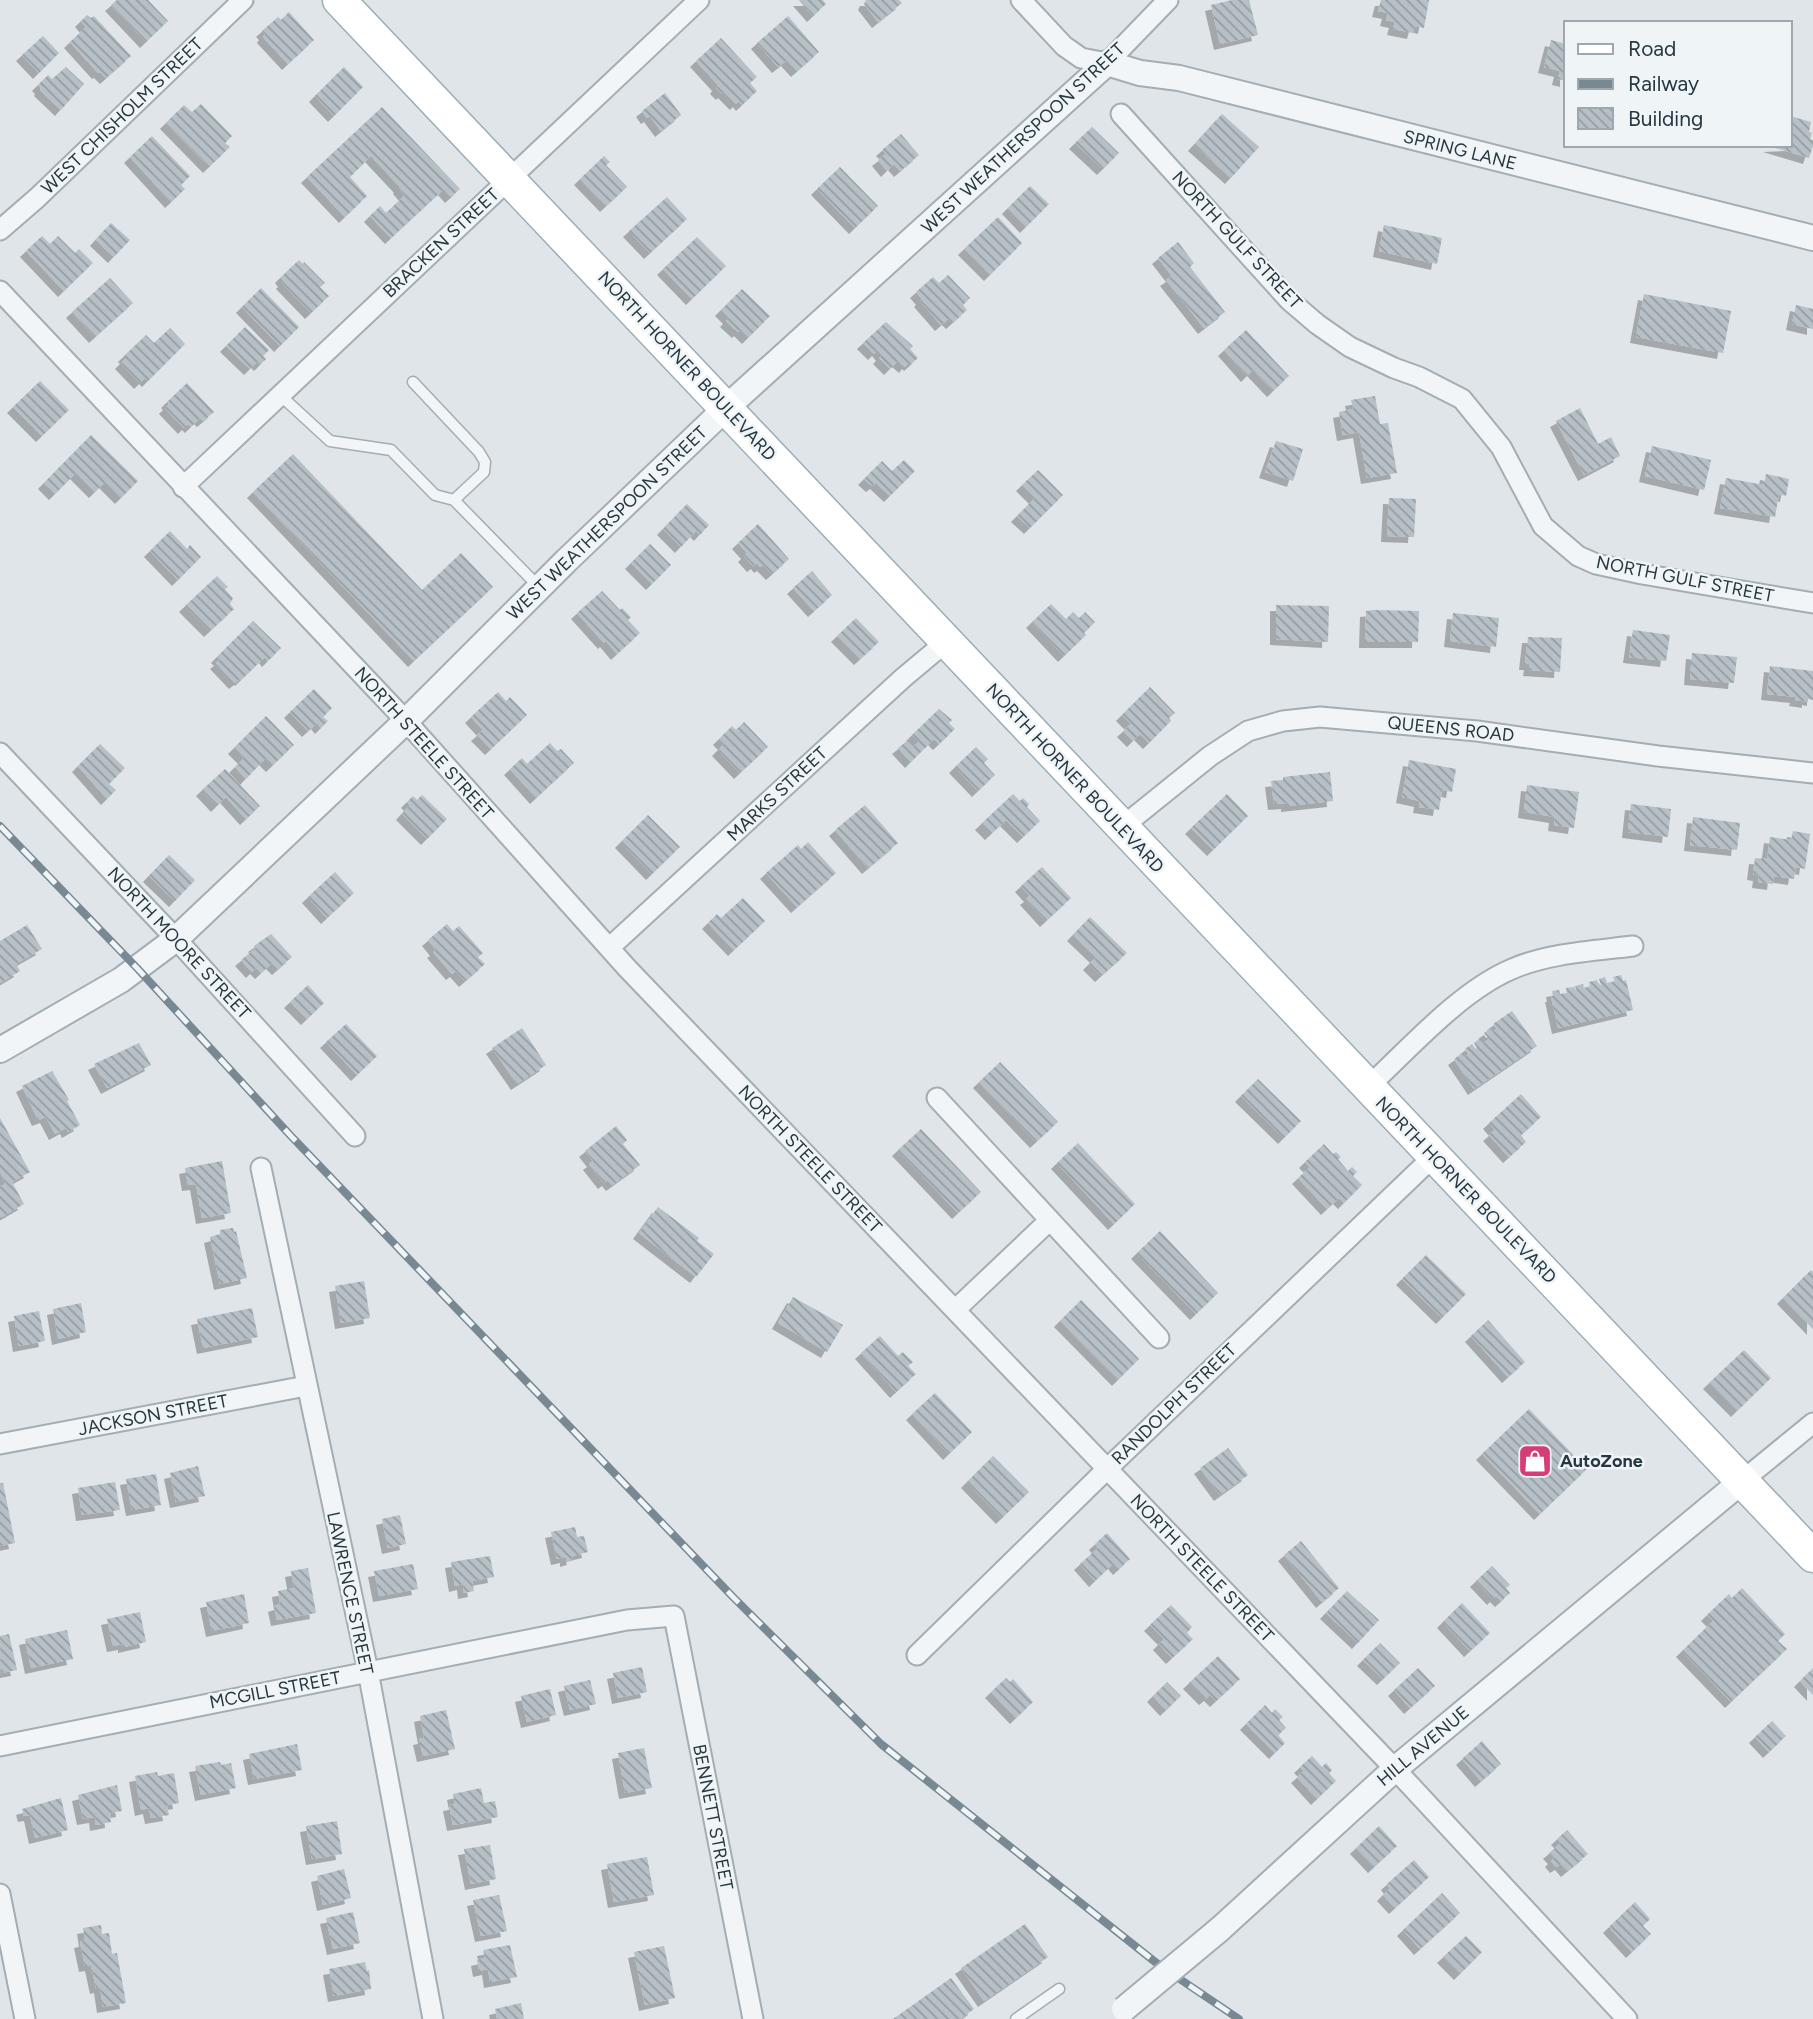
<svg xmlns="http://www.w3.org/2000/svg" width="1813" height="2019" font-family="Figtree,sans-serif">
  <defs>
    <pattern id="building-back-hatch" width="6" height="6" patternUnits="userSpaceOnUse" patternTransform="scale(1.75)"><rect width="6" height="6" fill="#b6c0c6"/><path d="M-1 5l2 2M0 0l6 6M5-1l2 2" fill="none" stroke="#949da2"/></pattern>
    <filter id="shadow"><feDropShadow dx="-6" dy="6" stdDeviation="0" flood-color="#0004"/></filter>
  </defs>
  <rect width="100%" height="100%" fill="#dfe5e9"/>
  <path fill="url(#building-back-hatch)" filter="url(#shadow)" d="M117,0H148L168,21L146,42L111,5Z
    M799,0H823L826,4L813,16Z
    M866,0H899L902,3L878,22L864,4Z
    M1232,0H1249L1258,35L1220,44L1211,5Z
    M1381,0H1429L1424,28L1415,26L1413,33L1393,29L1395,22L1386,20L1388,13L1378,11Z
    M289,12L314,40L288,64L263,37L265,34L262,31L278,17L281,20Z
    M87,15L91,18L94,16L131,56L106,78L100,72L98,73L70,42L86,27L81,21Z
    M788,16L819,52L797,71L787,60L778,67L757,43Z
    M43,36L59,53L39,73L22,55Z
    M721,38L757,77L750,83L757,91L742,105L739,101L736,104L724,92L722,94L716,88L718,85L696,61Z
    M1551,40L1566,44V81L1558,79L1560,71L1544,67Z
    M66,67L84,84L61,110L40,90L41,88L38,85L48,75L52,79Z
    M344,67L363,87L334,116L315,96Z
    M665,93L681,115L661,131L650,116L647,118L642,111Z
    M201,104L232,136L225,143L230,147L209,167L166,123L184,105L192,112Z
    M382,107L460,189L451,197L444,189L391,238L370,216L380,206L386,213L405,195L399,188L400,187L371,156L350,177L367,196L345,217L307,177Z
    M1222,114L1259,147L1231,178L1194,145Z
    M1790,116L1811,122L1809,132L1812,133L1810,139L1813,140V146L1809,158L1769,146L1790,145Z
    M1092,127L1119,153L1103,169L1075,143Z
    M901,134L919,155L900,171L894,164L887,171L878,160L886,154L882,150Z
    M152,136L190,176L181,185L185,189L171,202L130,157Z
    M604,156L610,162L606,165L627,187L606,206L580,179Z
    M840,167L878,206L855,228L817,189Z
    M1030,186L1049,204L1026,227L1008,208Z
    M667,197L687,219L650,253L629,231Z
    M998,217L1022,243L990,275L964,249Z
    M111,223L130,240L114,257L96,240Z
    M1384,225L1442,238L1437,264L1379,251Z
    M42,236L50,244L58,236L75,253L79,249L93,263L64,291L26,251Z
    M697,237L726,266L692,299L663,269Z
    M1178,242L1194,263L1190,267L1225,312L1204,328L1166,280L1172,276L1158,258Z
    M299,260L303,264L304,262L325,283L320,287L329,296L311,313L282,283L284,281L281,277Z
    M948,275L970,298L963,305L967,310L952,323L948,319L941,325L920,301L922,299L916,292L933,277L939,283Z
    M110,278L133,303L95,337L72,312Z
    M261,288L299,327L280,346L242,307Z
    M742,289L770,316L748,338L740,330L738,332L726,321L729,318L721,310Z
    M1644,294L1731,311L1723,353L1636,337Z
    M1796,305L1813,309V329L1792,324Z
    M886,322L913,346L910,349L918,358L910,365L908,363L905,367L898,361L890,369L879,358L882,355L878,350L874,354L863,343Z
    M245,327L269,350L263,356L266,359L260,365L257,362L250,369L226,346Z
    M170,328L185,344L148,381L145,378L140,383L121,363L126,358L124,356L146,335L154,343Z
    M1246,330L1289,376L1273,391L1253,370L1247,376L1224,350Z
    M40,381L69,410L42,436L13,407Z
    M187,383L214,412L203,421L200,418L191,427L188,424L184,428L165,408L169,404L167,402Z
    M1375,396L1380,424L1388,423L1397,473L1367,478L1359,432L1343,435L1339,412L1353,409L1351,400Z
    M1580,408L1598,444L1611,437L1620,456L1584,475L1556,421Z
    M91,435L138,481L121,498L105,482L95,492L76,473L55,494L44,483Z
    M1276,441L1303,449L1293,481L1265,472Z
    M1652,446L1711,460L1704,490L1645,476Z
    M293,454L422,590L461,553L493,587L414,661L253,492Z
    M904,460L915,471L890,496L876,483L872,486L864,479L882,461L892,471Z
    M1038,470L1063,495L1030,528L1017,516L1035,498L1022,485Z
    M1766,474L1789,479L1786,496L1779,494L1775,517L1720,508L1726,478L1764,485Z
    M1389,498L1416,499L1414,537L1387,536Z
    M687,504L709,525L700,535L696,531L681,547L663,529Z
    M758,524L789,559L772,574L763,565L760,567L757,563L753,566L744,556L747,553L738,543Z
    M170,531L187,549L190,545L201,557L178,580L150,551Z
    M650,544L671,565L652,584L631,563Z
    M812,571L832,595L814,611L793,588Z
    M217,576L228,587L225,589L233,598L230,604L234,609L210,631L185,606Z
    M602,591L620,610L622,608L631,617L628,620L640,633L617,654L606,641L604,643L577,613Z
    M1051,604L1066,619L1073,612L1079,618L1085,612L1095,622L1084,633L1086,635L1064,656L1032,622Z
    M1276,605L1329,606L1328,642L1276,639Z
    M1374,610L1419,611L1418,642H1365L1366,611Z
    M1453,613L1499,618L1496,647L1450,641Z
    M856,618L879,642L860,659L837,636Z
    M253,621L281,648L268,661L265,657L241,680L240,679L235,683L216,663L220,660L217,657Z
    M1633,630L1670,635L1666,661L1629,657Z
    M1528,637L1562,638L1560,672L1529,670L1530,664H1525Z
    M1692,653L1737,657L1734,683L1690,679Z
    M1770,666L1813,671V700L1808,699V702L1795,700L1796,697L1767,694Z
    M1150,687L1175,713L1169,718L1171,721L1149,743L1140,734L1133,741L1123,731L1131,724L1122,715Z
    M314,689L332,708L323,717L328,721L321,728L317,723L308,731L290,712Z
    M498,692L506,701L510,697L527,715L491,749L477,735L483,730L471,717Z
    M939,709L952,720L949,723L955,729L939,744L934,739L911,762L898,748L907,741L913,747L919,742L912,735Z
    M266,716L294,745L272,766L265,759L246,779L235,767L244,758L234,748Z
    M744,722L768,747L740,773L718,750L724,744L719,739L732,726L736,730Z
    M550,743L557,751L561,749L574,763L536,798L510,769L522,758L527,764Z
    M100,744L125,768L109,784L116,790L107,799L78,766Z
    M976,747L988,759L984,763L995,775L978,791L955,767Z
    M1409,760L1456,769L1452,792L1442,790L1439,810L1419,807L1420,801L1402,797Z
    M225,769L260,806L246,819L226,797L217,806L202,790Z
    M1330,772L1333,801L1287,806V803L1274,804L1271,781L1283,780V777Z
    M1527,785L1579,792L1574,828L1554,825L1555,817L1524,812Z
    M1013,794L1020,801L1023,798L1029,804L1027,807L1040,821L1023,837L1006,820L991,834L981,824Z
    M1227,794L1248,816L1213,850L1191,828Z
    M422,795L447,819L427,839L402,814L410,805L407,802L413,796L417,800Z
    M1631,804L1671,809L1668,837L1628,832Z
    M865,805L898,843L868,868L835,830Z
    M648,815L680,847L652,874L621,842Z
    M1693,817L1740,823L1737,850L1690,845Z
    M1793,831L1810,834L1805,869L1796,867L1794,879L1774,876L1773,884L1758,882L1759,875L1753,874L1755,858L1767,859L1770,837L1791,840Z
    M808,842L836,873L797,907L766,873L798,845L801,849Z
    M169,855L195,880L175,901L149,876Z
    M1042,867L1071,898L1046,921L1026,899L1030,896L1021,886Z
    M335,872L354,893L327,918L308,897Z
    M743,898L765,921L734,950L708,923L717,914L721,918Z
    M1090,917L1127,953L1101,976L1089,964L1096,957L1073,935Z
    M447,924L453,931L459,926L483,953L478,957L485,964L465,981L456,971L452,974L433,952L436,950L428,940Z
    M27,925L42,949L16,964L20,971L0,983V941Z
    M271,934L292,957L278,969L272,963L261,973L256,968L252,972L241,960L256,948L254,946Z
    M1621,975L1623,981L1626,980L1633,1010L1558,1028L1551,996H1553L1552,991L1559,990L1560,994L1567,993L1566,988L1574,987L1577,991L1575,986L1583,984L1584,989L1590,987L1589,982L1597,980L1599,986L1601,985L1599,979L1605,977L1607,983L1615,982L1613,977Z
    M308,985L324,1003L307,1019L290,1002Z
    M1512,1011L1537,1046L1474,1089L1454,1059L1461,1054L1464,1058L1469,1054L1465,1049L1472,1044L1475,1049L1477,1048L1474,1043L1479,1039L1482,1044L1489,1039L1484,1033L1490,1029L1492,1032L1497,1029L1493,1024Z
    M346,1024L377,1056L357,1075L326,1042Z
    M522,1028L546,1065L517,1084L492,1048Z
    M139,1043L151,1065L107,1088L94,1064Z
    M1000,1062L1058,1122L1036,1142L979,1082Z
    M52,1071L69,1100L67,1101L80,1125L68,1132L66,1128L55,1134L46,1117L38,1120L22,1086Z
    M1258,1079L1301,1121L1284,1138L1241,1096Z
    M1521,1094L1541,1117L1521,1135L1526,1142L1509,1157L1489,1135L1495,1130L1489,1123Z
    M0,1118L30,1172L12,1182L24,1204L0,1218V1187L6,1183L0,1172Z
    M616,1126L627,1140L623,1144L640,1165L612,1185L608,1180L604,1183L589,1164L593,1161L585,1151Z
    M921,1129L981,1192L958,1213L898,1150Z
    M1078,1143L1135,1204L1114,1224L1057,1163Z
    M1324,1144L1333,1154L1336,1152L1341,1157L1338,1159L1348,1171L1352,1167L1357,1172L1353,1176L1362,1185L1344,1203L1339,1198L1327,1209L1298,1178L1310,1167L1305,1162Z
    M222,1161L231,1213L202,1218L196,1184L188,1185L185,1168Z
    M658,1207L699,1238L697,1241L714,1254L696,1277L639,1233Z
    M233,1228L234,1232L236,1231L247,1278L220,1284L210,1237L220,1234V1230Z
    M1160,1231L1218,1293L1196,1314L1137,1253Z
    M1426,1255L1466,1294L1442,1318L1402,1279Z
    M1811,1270L1813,1272V1329L1783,1298Z
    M364,1281L370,1318L341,1323L335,1286Z
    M793,1297L843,1325L827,1352L778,1323Z
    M1081,1300L1139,1359L1118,1380L1060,1321Z
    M81,1303L86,1332L58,1339L53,1309Z
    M252,1308L258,1337L203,1348L197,1319Z
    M39,1311L45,1341L19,1346L14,1316Z
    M1488,1320L1525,1362L1508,1377L1471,1336Z
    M880,1336L898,1356L903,1352L913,1362L908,1366L916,1374L896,1392L861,1353Z
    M1744,1350L1771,1378L1737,1411L1709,1383Z
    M935,1393L972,1432L949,1454L912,1414Z
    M1529,1409L1587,1469L1540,1514L1482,1454Z
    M1228,1448L1248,1475L1220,1495L1200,1468Z
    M993,1456L1029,1492L1002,1518L967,1482Z
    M198,1466L205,1496L176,1502L170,1473Z
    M156,1474L161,1505L132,1510L126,1479Z
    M115,1482L120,1510L82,1515L78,1488Z
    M0,1483H3L15,1543L0,1546Z
    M400,1515L406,1544L388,1548L382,1519Z
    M575,1527L577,1537L584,1536L588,1552L572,1556L573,1559L566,1561V1557L557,1559L551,1532Z
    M1107,1533L1130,1559L1119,1569L1114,1563L1095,1581L1080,1564L1098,1548L1095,1544Z
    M1301,1541L1339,1588L1322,1602L1284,1555Z
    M490,1556L494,1577L472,1581L474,1591L464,1593L463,1584L455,1586L451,1562Z
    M413,1564L418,1589L379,1596L374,1571Z
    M1492,1566L1510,1585L1506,1588L1510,1593L1501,1601L1496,1596L1493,1599L1476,1581Z
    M308,1568L316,1613L277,1620L274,1606L280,1604L278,1591L294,1588L291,1571Z
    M1742,1588L1785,1634L1778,1641L1787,1649L1731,1702L1682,1651L1713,1621L1707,1615L1729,1594L1732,1598Z
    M1347,1591L1379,1620L1358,1643L1326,1613Z
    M244,1594L249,1623L212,1631L206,1602Z
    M1462,1603L1490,1633L1470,1651L1443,1622Z
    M1171,1605L1192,1627L1187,1633L1193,1639L1172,1658L1159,1644L1164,1639L1150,1625Z
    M140,1612L146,1642L124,1647V1644L113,1646L107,1619Z
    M67,1630L73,1659L31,1668L25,1639Z
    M9,1634L17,1670L1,1673L0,1636Z
    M1380,1643L1400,1663L1383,1679L1363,1660Z
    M1218,1656L1240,1679L1216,1701L1210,1695L1205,1699L1189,1683Z
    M642,1667L647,1692L618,1698L613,1673Z
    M1418,1668L1435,1686L1410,1708L1394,1690Z
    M1813,1668V1695L1800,1681Z
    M1006,1678L1010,1682L1013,1679L1033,1702L1016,1718L991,1692Z
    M590,1680L596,1704L570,1710L564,1686Z
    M1167,1682L1181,1696L1166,1710L1153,1696Z
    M550,1689L556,1715L527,1722L521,1696Z
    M1265,1705L1272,1713L1275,1709L1283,1717L1279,1720L1286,1728L1278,1735L1285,1743L1275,1753L1246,1724Z
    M446,1710L455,1749L423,1756L419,1739L424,1738L420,1716Z
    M1772,1721L1786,1736L1769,1752L1755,1737Z
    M1482,1741L1501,1764L1481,1781L1462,1759Z
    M297,1744L302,1770L254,1779L249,1754Z
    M644,1748L652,1788L625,1793L618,1753Z
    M1312,1756L1322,1767L1326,1763L1332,1770L1329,1773L1336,1781L1317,1799L1297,1777L1304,1771L1300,1767Z
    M220,1762L221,1765L231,1763L236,1788L201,1795L195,1766Z
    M157,1772L158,1776L174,1773L179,1803L167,1805L169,1815L151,1818L149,1808L141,1810L135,1776Z
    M117,1785L122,1811L110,1813L111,1822L96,1825L95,1817L83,1819L78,1795Z
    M481,1788L484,1803L495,1801L498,1817L453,1825L449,1805L455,1804L453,1794Z
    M61,1798L68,1830L35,1838L30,1815L24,1816L22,1809Z
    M337,1821L342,1854L312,1859L306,1826Z
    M1379,1826L1397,1846L1374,1867L1356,1848Z
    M1567,1830L1588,1854L1567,1871L1561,1864L1556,1867L1551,1861L1554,1858L1549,1853L1561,1843L1557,1839Z
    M490,1845L496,1879L471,1884L464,1849Z
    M647,1857L654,1895L614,1902L607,1864Z
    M1414,1860L1429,1877L1395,1908L1383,1895L1390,1888L1387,1884Z
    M344,1869L351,1898L323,1905L317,1876Z
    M1442,1893L1460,1913L1420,1949L1403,1930Z
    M499,1895L507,1931L481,1936L473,1900Z
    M1635,1902L1650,1919L1643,1926L1651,1934L1632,1952L1609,1927Z
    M353,1912L360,1943L333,1949L326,1918Z
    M1025,1924L1048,1957L984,2001L961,1968Z
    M101,1925L102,1934L109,1933L112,1954L117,1953L126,2003L103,2007L100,1987L96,1988L91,1965L85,1966L80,1942L85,1941L83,1928Z
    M1466,1936L1482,1952L1460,1974L1443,1957Z
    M510,1945L517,1977L490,1982L488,1969L479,1971L477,1960L485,1958L483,1950Z
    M664,1946L675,1998L645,2005L634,1952Z
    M365,1962L367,1971L369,1970L371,1989L334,1996L329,1969Z
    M951,1978L974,2009L960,2019H893Z
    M521,2003L524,2019H497L495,2009Z"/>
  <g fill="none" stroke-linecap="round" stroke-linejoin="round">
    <g stroke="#a4adb3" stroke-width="13">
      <path id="service" d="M280,395L330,441L391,450L435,495L454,500L484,472L485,462L479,452L413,382
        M454,500L539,587
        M1016,2019L1059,1989"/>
    </g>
    <g stroke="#a4adb3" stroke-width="23">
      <path id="minor" d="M1021,0L1064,46L1081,58L1107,63L1168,0
        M1121,114L1289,300L1317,324L1350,347L1394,368L1419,377L1462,399L1501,447L1543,526L1578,556L1596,564L1642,574L1813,603
        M0,230L37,198L243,0
        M0,291L406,721L627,968L1395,1769L1627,2019
        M183,487L699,0
        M0,753L176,939L355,1136
        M1122,827L1210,756L1248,731L1283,721L1320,717L1477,731L1658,756L1813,773
        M609,948L903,678L946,642
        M1368,1087C1410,1048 1460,991 1512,969C1549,953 1593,951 1633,946
        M937,1098L1159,1338
        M261,1168L368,1671L433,2019
        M955,1310L1050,1220
        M0,1444L306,1386
        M1742,1481L1813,1423
        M917,1655L1107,1469L1434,1156
        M0,1746L627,1620L674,1616L753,2019
        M0,1894L25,2019"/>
    </g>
    <g stroke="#a4adb3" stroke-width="28">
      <path id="tertiary" d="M0,1050L121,980L176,939L406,721L567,560L727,407L1107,63L1140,73L1179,78L1813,238
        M1220,1929L1395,1769L1742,1481"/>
    </g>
    <g stroke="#9eadb6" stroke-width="35">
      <path id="primary" d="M339,0L1813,1556"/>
    </g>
    <use href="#service" stroke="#f2f5f7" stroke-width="10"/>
    <use href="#minor" stroke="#f2f5f7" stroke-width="19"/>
    <use href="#tertiary" stroke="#f2f5f7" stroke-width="24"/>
    <use href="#primary" stroke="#fff" stroke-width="32"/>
    <g stroke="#788994" stroke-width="8">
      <path id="rail" d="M0,826L137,968L290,1135L733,1597L881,1744L1159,1965L1239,2019"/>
    </g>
    <use href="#rail" stroke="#eff4f7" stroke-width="5" stroke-dasharray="16" stroke-linecap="butt"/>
    <g stroke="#a4adb3" stroke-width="28" stroke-linecap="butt">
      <path id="tertiary-bridge" d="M1124,2009L1220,1929"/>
    </g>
    <use href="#tertiary-bridge" stroke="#f2f5f7" stroke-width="24"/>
  </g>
  <defs>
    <g id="shop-square" transform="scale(1.75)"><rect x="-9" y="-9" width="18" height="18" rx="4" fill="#d53d77" stroke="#eff4f7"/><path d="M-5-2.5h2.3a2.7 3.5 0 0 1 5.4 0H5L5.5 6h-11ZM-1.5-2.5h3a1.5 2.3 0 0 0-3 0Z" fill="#fff"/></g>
  </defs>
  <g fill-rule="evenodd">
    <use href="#shop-square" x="1535" y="1461"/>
  </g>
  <g text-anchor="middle" stroke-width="5" stroke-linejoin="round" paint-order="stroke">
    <g font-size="18" fill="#273741" stroke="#eff4f7">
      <text transform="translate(122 116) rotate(-44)" y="6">WEST CHISHOLM STREET</text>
      <text transform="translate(1023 138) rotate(-43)" y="6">WEST WEATHERSPOON STREET</text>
      <text transform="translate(1460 150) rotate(14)" y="6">SPRING LANE</text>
      <text transform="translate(1237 240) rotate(47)" y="6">NORTH GULF STREET</text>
      <text transform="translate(441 243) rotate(-43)" y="6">BRACKEN STREET</text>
      <text transform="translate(687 366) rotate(47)" y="6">NORTH HORNER BOULEVARD</text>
      <text transform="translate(607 523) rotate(-44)" y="6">WEST WEATHERSPOON STREET</text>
      <text transform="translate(1685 579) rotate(11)" y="6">NORTH GULF STREET</text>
      <text transform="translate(1451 729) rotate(6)" y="6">QUEENS ROAD</text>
      <text transform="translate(424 743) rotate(48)" y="6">NORTH STEELE STREET</text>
      <text transform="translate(1075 778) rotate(47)" y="6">NORTH HORNER BOULEVARD</text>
      <text transform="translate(777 794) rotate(-43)" y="6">MARKS STREET</text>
      <text transform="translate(179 943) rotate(47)" y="6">NORTH MOORE STREET</text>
      <text transform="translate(810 1159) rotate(46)" y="6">NORTH STEELE STREET</text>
      <text transform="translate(1466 1190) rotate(46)" y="6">NORTH HORNER BOULEVARD</text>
      <text transform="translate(1174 1404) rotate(-44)" y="6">RANDOLPH STREET</text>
      <text transform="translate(153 1415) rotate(-11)" y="6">JACKSON STREET</text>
      <text transform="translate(1202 1568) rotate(46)" y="6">NORTH STEELE STREET</text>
      <text transform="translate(350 1593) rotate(78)" y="6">LAWRENCE STREET</text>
      <text transform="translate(275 1690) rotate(-11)" y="6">MCGILL STREET</text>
      <text transform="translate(1423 1746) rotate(-40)" y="6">HILL AVENUE</text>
      <text transform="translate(713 1817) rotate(79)" y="6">BENNETT STREET</text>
    </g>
    <g font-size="18" font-weight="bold" fill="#273741" stroke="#eff4f7" text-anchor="start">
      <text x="1560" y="1467">AutoZone</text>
    </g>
  </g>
  <rect x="1564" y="21" width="228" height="126" fill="#eff4f7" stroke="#9fa8ae" stroke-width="2"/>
  <rect x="1578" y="44" width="35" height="10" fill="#ffffff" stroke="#9fa8ae" stroke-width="2"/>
  <text x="1628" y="56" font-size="21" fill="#273741">Road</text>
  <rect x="1578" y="79" width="35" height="10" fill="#788994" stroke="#9fa8ae" stroke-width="2"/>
  <text x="1628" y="91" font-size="21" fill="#273741">Railway</text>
  <rect x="1578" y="108" width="35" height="21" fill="url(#building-back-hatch)" stroke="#9fa8ae" stroke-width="2"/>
  <text x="1628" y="126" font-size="21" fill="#273741">Building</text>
</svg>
